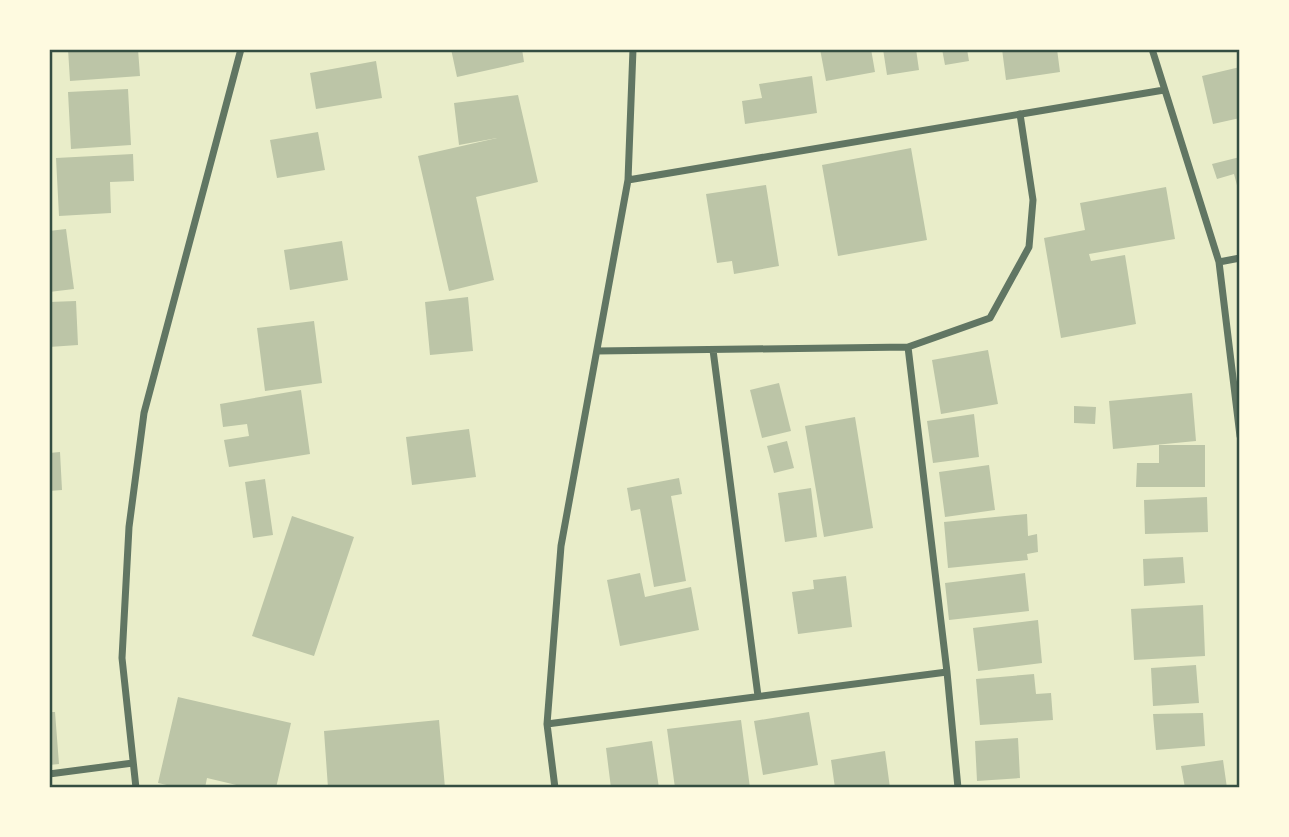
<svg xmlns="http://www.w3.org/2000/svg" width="1289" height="837" font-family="Literata,serif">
  <rect width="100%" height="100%" fill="#e9edc9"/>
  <path fill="#bcc5a7" d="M68,49H138L140,76L70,81Z
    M451,49H522L524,62L457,77Z
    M820,49H871L875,72L826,81Z
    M883,49H916L919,70L887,75Z
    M942,49H967L969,61L945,65Z
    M1002,49H1057L1060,72L1006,80Z
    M376,61L382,98L316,109L310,73Z
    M1240,67V118L1213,124L1202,76Z
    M812,76L817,113L745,124L742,101L762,98L759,84Z
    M128,89L131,145L71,149L68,92Z
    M518,95L538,182L476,197L494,280L449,291L418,156L497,138L459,145L454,103Z
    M318,132L325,170L277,178L270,140Z
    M911,148L927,240L838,256L822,165Z
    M133,154L134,181L110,182L111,213L59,216L56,158Z
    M1240,157V193H1239L1234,174L1217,179L1212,164Z
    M766,185L779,266L734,274L732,261L717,263L706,194Z
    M1166,187L1175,239L1089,254L1091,261L1125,255L1136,324L1061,338L1044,238L1085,230L1080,203Z
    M66,229L74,289L49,292V231Z
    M342,241L348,280L290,290L284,250Z
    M468,297L473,351L430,355L425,302Z
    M76,301L78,345L49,347V302Z
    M314,321L322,383L265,391L257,328Z
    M988,350L998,404L941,414L932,360Z
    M779,383L791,431L762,438L750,390Z
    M301,390L310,454L229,467L224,440L249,436L247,424L223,427L220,404Z
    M1192,393L1196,441L1113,449L1109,401Z
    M1074,406L1096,407L1095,424L1074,423Z
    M974,414L979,457L933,463L927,421Z
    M855,417L873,528L824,537L805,426Z
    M469,429L476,477L412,485L406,437Z
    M787,441L794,468L774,473L767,446Z
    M1159,445H1205V487H1136L1137,463H1159Z
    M60,452L62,490L49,491V453Z
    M989,465L995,510L945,517L939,472Z
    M679,478L682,494L671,496L686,581L654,587L640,509L631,511L627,488Z
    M265,479L273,535L253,538L245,482Z
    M811,488L817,537L785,542L778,493Z
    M1207,497L1208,532L1145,534L1144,500Z
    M1027,514L1028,536L1037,534L1038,552L1027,554L1028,560L948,568L944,522Z
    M292,516L354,537L314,656L252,636Z
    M1183,557L1185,583L1144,586L1143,559Z
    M640,573L645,597L691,587L699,630L620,646L607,580Z
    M1025,573L1029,611L949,620L945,583Z
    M846,576L852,627L798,634L792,592L814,589L813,580Z
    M1203,605L1205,656L1134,660L1131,609Z
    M1038,620L1042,663L978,671L973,628Z
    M1196,665L1199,703L1153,706L1151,668Z
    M1034,674L1036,694L1051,693L1053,720L980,725L976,679Z
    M178,697L291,723L276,788H249L207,778L205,788H180L158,783Z
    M49,712H55L59,764L49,765Z
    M809,712L818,765L763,775L754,721Z
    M1203,713L1205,746L1156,750L1153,714Z
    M439,720L445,788H328L324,731Z
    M741,720L750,788H675L667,729Z
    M1018,738L1020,778L977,781L975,741Z
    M652,741L659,788H611L606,748Z
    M885,751L890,788H835L831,760Z
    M1223,760L1227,788H1185L1181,766Z"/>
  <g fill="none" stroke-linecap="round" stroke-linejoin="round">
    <path stroke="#617663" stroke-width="7" d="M1152,49L1219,262L1240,436
      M628,180L1164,90
      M1219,262L1240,258
      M908,347L947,672
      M713,350L758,696
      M597,351L908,347L990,318L1029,247L1033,200L1020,114
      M547,724L947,672L958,788
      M49,774L133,763
      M136,788L122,658L129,527L144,413L241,49
      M555,788L547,724L561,546L628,180L633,49"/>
  </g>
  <rect width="1289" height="837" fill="none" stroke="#fefae0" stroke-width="102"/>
  <rect x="51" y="51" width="1187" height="735" fill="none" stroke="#344e41" stroke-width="2.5"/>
</svg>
